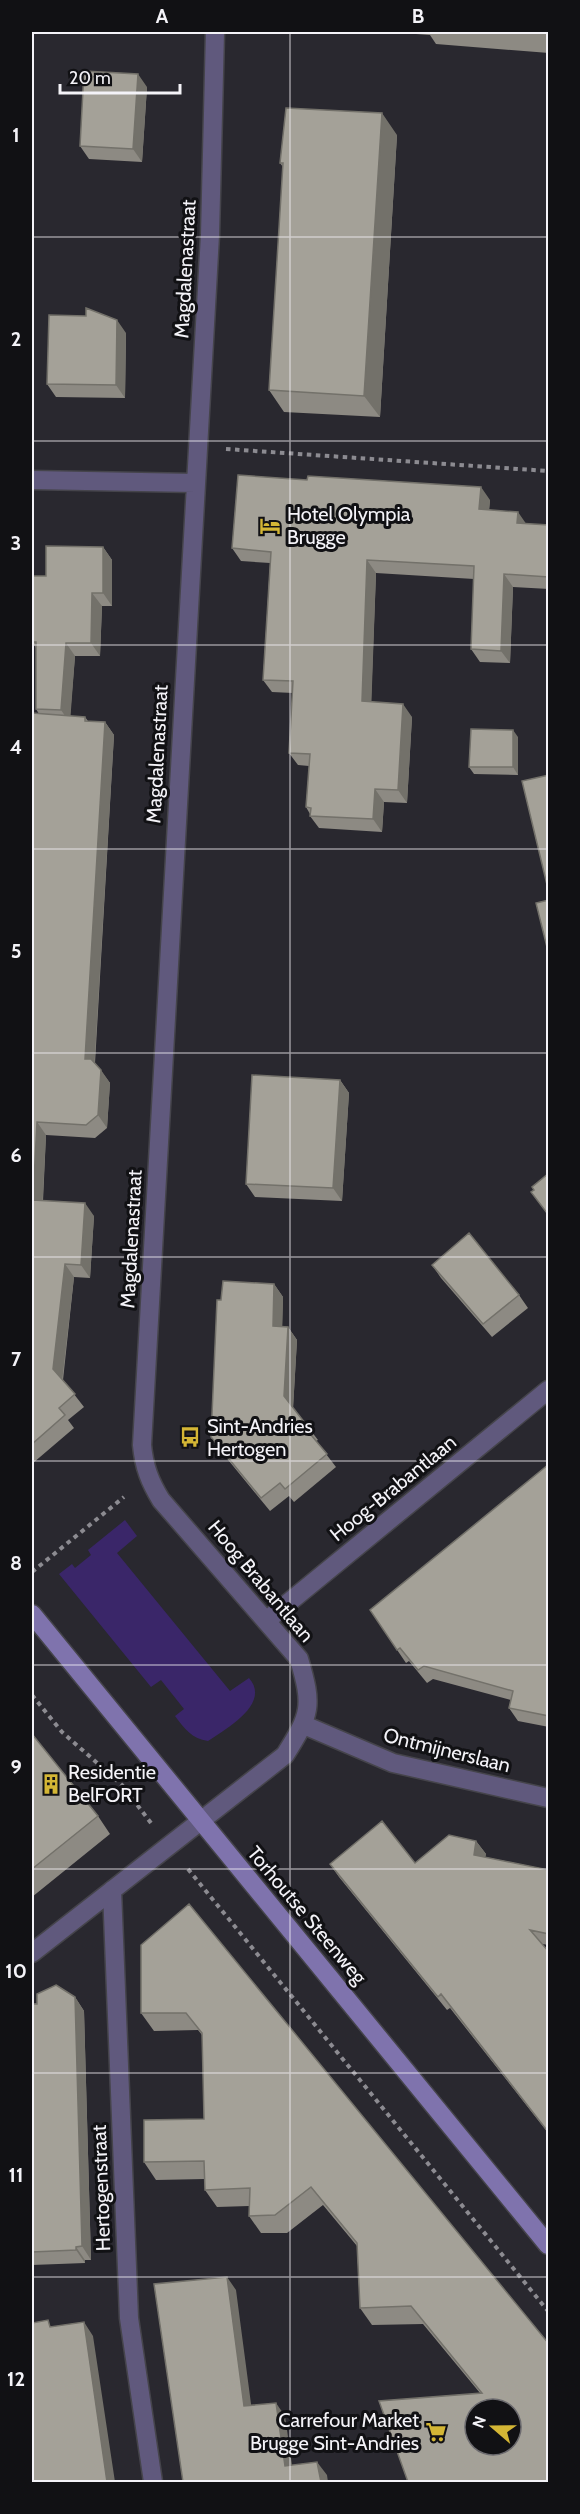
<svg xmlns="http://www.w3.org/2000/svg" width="580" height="2514" font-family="Cabin,sans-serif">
  <rect width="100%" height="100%" fill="#29282f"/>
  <path fill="#3a2669" d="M125,1520L137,1536L117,1553L230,1691L249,1678C271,1703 228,1728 208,1741C192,1739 184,1728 175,1716L184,1709L161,1680L151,1687L59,1574L72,1564L75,1568L91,1555L88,1550Z"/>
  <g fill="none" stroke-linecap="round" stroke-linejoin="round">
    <g stroke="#45444b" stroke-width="21">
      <path id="street" d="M32,480L195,483
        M266,1621L548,1390
        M304,1725L393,1763L548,1798
        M112,1890L129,2318L153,2482
        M32,1953L285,1755C311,1714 313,1706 299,1659L161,1500C150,1482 144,1467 142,1445L210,235L215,32"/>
    </g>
    <g stroke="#45444b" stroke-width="21">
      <path id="secondary" d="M32,1614L548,2245"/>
    </g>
    <path stroke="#8c8b91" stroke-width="4" stroke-dasharray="4.5 4.5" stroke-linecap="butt" d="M226,449L548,471
      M32,1572L124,1497
      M32,1695L62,1732L122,1785L151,1823
      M188,1869L548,2311"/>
    <use href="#street" stroke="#60597d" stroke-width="18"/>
    <use href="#secondary" stroke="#7f73ad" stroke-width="18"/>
  </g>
  <path fill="#8d8a83" d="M388,32H549V53L436,44L430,35Z
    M147,87L142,162L89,159L80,146Z
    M397,135L380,417L284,412L269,390L283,167L280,163Z
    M126,333L125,398L56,397L47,384Z
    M490,500L489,510L526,524L549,525V589L513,587L510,663L480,662L471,649L474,579L376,573L371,702L412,717L407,803L384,802L382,832L319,828L310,816V814L306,807L309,766L298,765L289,753L293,693L272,692L263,680L270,563L241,561L232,548Z
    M103,547L112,560V606H102L100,656H75L70,716L85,717L88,721L105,722L114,735L95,1063L110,1083L107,1128L95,1138L46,1135L43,1201L94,1216L90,1278L74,1277L63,1380L84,1407L68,1420L74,1428L33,1463L32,1462V713L39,714L36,709V648L32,642V576H46Z
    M518,737V775L474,774L469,767Z
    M340,1080L349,1093L342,1201L255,1197L246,1184Z
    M432,1265L519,1295L528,1308L492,1337L441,1278Z
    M274,1284L283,1297L282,1326L288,1327L297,1340L293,1408L308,1427L318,1440L316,1441L336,1467L294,1502L289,1496L270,1511L220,1450L211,1437L221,1300Z
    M549,1464V1727L518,1721L509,1708L511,1700L433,1679L427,1683L409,1661L406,1663L370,1610Z
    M32,1734L98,1816L110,1834L32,1897Z
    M476,1841L486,1854L485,1857L549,1870V1945L542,1944L549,1952V2134L450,2008L447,2010L339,1877L330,1864L415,1863Z
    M189,1904L549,2482L480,2393L423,2324L372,2325L360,2308L357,2246L323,2205L287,2233H261L249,2216V2206L217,2207L205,2190V2179L156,2180L144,2162L204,2119L202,2035L198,2030L154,2031L141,2013Z
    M75,1997L84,2011L91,2260H85V2263L32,2265V2004Z"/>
  <path fill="#73716a" d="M138,74L147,87L142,162L133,149Z
    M382,113L397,135L380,417L364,396Z
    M117,320L126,333L125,398L116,385Z
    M481,487L490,500L488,522L479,509Z
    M518,512L527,525L517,523Z
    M103,547L112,560V606L103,593Z
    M367,560L376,573L371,714L362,701Z
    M504,574L513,587L510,663L501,651Z
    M92,593L102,606L100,656L91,643Z
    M66,643L75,656L70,723L61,710Z
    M403,704L412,717L407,803L398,790Z
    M105,722L114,735L94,1072L85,1059Z
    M513,730L518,737V775L513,767Z
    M375,789L384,802L382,832L373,819Z
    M101,1070L110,1083L107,1128L98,1115Z
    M340,1080L349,1093L342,1201L333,1188Z
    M37,1122L46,1135L42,1213L33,1200Z
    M85,1203L94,1216L90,1278L81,1265Z
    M65,1264L74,1277L62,1382L53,1369Z
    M274,1284L283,1297L282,1339L273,1326Z
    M288,1327L297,1340L293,1409L284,1396Z
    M476,1841L486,1854L483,1869L474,1855Z
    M75,1997L84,2011L91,2260L82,2246Z
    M76,2247L85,2260V2263L76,2250Z
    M227,2277L236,2290L253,2419L244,2406Z
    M84,2322L93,2336L115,2482H107Z
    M276,2403L285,2416L294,2479L285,2466Z
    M317,2462L327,2475L328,2482H321Z"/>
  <path fill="#a4a198" stroke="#73716a" stroke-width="1.5" fill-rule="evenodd" d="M84,71L138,74L133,149L80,146Z
    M286,108L382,113L364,396L269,390L283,163H280Z
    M86,308L117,320L116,385L47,384L49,315L86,316Z
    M238,475L307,480L308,476L481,487L479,509L518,512L517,523L549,525V577L504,574L501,651L471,649L474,566L367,560L362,701L403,704L398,790L375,789L373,819L310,816L311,808L306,807L310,754L289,753L293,681L263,680L271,552L232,548Z
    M46,546L103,547V593H92L91,643H66L61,710L36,709V642H32V576H46Z
    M32,713L85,717V721L105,722L85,1059H91L101,1070L98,1115L86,1125L37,1122L33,1200L85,1203L81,1265L65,1264L53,1369L75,1394L59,1408L65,1415L32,1444Z
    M471,729L513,730V767H469Z
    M549,775V893L522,781Z
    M549,900V955L536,903Z
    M252,1075L340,1080L333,1188L246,1184Z
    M549,1173V1212L547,1213L531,1192L534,1190L532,1187Z
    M469,1233L519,1295L483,1324L432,1265Z
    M223,1281L274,1284L273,1326L288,1327L284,1396L308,1427L306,1429L327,1454L285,1489L280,1483L261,1498L211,1437L217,1300H221Z
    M549,1464V1716L509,1708L513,1691L424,1666L418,1670L400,1648L397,1650L370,1610Z
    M32,1734L98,1816L32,1869Z
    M382,1821L415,1863L449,1835L476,1841L474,1855L549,1870V1934L530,1930L549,1952V2133L441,1994L438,1997L330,1864Z
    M189,1904L549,2344V2482H408L379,2401L482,2393L411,2306L360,2308L357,2243L311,2187L275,2215L249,2216L250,2188L205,2190L204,2161L144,2162V2120L204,2119L202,2033L186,2013H141V1945ZM475,2409H511V2445H475Z
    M56,1985L75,1997L82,2246L76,2247V2250L32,2252V2004H37V1994Z
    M227,2277L244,2406L276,2403L285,2466L317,2462L321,2482H183L154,2284Z
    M48,2320L50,2327L84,2322L107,2482H32V2323Z"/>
  <path fill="none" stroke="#f4f3f8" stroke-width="1.5" stroke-opacity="0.55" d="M290,32V2482M32,237H548M32,441H548M32,645H548M32,849H548M32,1053H548M32,1257H548M32,1461H548M32,1665H548M32,1869H548M32,2073H548M32,2277H548"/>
  <defs>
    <g id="hotel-bare" transform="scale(1.62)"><path d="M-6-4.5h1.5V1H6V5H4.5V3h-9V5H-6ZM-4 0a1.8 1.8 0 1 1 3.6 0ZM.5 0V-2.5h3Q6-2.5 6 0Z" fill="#d4b635" stroke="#111114" stroke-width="2.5" paint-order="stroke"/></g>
    <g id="bus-bare" transform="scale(1.62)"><path d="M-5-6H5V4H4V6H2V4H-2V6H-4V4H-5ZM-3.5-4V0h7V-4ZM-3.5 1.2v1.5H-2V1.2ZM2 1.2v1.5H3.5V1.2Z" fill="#d4b635" stroke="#111114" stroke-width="2.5" paint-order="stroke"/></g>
    <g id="building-bare" transform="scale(1.62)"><path d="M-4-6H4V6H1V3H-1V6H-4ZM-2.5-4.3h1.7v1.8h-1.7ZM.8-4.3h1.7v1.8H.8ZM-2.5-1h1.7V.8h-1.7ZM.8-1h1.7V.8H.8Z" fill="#d4b635" stroke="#111114" stroke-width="2.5" paint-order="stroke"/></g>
    <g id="supermarket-bare" transform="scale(1.62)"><path d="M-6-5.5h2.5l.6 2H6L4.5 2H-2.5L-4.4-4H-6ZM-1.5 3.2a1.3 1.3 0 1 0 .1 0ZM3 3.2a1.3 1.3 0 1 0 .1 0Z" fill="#d4b635" stroke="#111114" stroke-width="2.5" paint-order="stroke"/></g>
  </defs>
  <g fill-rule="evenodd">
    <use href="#hotel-bare" x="270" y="526"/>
    <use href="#bus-bare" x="190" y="1437"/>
    <use href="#building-bare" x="51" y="1784"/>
    <use href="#supermarket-bare" x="436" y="2432"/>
  </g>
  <g text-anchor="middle" stroke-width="6" stroke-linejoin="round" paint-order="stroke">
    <g font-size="20" fill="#f4f3f8" stroke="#111114">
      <text transform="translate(185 269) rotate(-87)" y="7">Magdalenastraat</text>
      <text transform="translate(157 754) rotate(-87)" y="7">Magdalenastraat</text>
      <text transform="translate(131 1239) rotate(-87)" y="7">Magdalenastraat</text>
      <text transform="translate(393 1488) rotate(-39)" y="7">Hoog-Brabantlaan</text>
      <text transform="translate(261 1581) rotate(50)" y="7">Hoog Brabantlaan</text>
      <text transform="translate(447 1750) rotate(14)" y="7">Ontmijnerslaan</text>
      <text transform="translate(307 1915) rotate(50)" y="7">Torhoutse Steenweg</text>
      <text transform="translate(101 2188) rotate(-92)" y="7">Hertogenstraat</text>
    </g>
    <g font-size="20" fill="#f4f3f8" stroke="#111114" text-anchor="start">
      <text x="287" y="521">Hotel Olympia<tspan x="287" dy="23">Brugge</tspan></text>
      <text x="207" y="1433">Sint-Andries<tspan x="207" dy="23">Hertogen</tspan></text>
      <text x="68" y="1779">Residentie<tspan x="68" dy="23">BelFORT</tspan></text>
      <text x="419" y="2427" text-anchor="end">Carrefour Market<tspan x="419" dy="23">Brugge Sint-Andries</tspan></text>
    </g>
  </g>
  <rect width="580" height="2514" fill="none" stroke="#111114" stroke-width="66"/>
  <g transform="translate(493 2427) rotate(290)"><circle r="28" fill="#111114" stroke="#6c6b6f" stroke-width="1.5"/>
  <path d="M0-4.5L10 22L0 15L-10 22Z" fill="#d4b635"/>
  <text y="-9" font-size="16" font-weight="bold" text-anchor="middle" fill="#f4f3f8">N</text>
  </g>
  <path d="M60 84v9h120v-9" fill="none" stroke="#f4f3f8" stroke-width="3"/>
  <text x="69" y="84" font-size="18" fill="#f4f3f8" stroke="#111114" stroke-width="4.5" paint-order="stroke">20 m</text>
  <rect x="33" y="33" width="514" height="2448" fill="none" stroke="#f4f3f8" stroke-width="2"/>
  <g font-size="20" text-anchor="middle" font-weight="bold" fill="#f4f3f8">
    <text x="162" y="23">A</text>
    <text x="418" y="23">B</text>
    <text x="16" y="142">1</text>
    <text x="16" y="346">2</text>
    <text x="16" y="550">3</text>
    <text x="16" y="754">4</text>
    <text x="16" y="958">5</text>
    <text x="16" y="1162">6</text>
    <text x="16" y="1366">7</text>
    <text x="16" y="1570">8</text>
    <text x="16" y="1774">9</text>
    <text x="16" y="1978">10</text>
    <text x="16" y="2182">11</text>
    <text x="16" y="2386">12</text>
  </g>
</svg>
